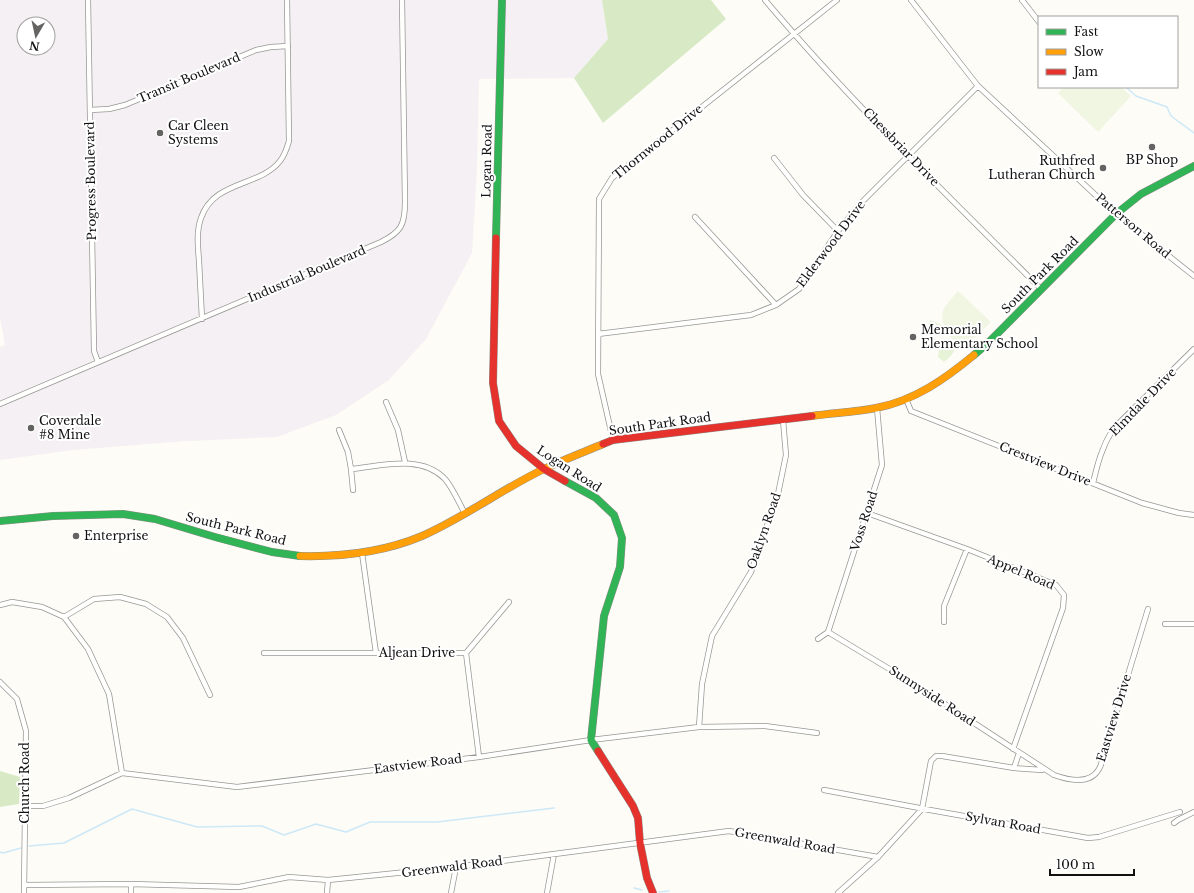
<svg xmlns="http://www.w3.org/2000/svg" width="1194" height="893" font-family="'Libre Baskerville',serif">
  <rect width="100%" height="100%" fill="#fdfcf7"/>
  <path fill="#f5f0f3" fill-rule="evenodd" d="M0,0H602L608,39L574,78L479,79L477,168L472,253L426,339L389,380L336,415L277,437L187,441L73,450L0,460V347L5,345L0,317ZM24,24H48V48H24Z"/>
  <path fill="#e7f3d7" d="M930,320L947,327L945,333L934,329L928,342L921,340Z
    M932,340L943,342L950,341L956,344C955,353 950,357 944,362L938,357L939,350L934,348Z"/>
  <path fill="#d8eac5" d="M602,0H711L726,19L603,123L574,78L608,39Z
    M0,771L20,777L19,804L0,807Z"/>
  <path fill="#f0f6e1" d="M1064,87H1121L1131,96L1098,132L1058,93Z
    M958,291L991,322L962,349C952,339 939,326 943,311C944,306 955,295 958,291Z"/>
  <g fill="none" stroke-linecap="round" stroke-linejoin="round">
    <path stroke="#cde8f7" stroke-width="1.5" d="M1126,87L1136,96L1167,107L1171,116L1194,133
      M29,846L64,843L132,809L197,827L262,826L284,835L316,824L346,832L370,822H437L554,808
      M0,852L3,853L21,848
      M634,888L642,890
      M659,892L669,891"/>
    <g stroke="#979795" stroke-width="6">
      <path id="street" d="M88,0L94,351L98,362
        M765,0C851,102 947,195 1041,289
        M911,0L978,86L1116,214L1194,276
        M1022,0L1039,22
        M90,110L109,109L125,105L256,50L271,47L288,46
        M774,158L803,195L838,231
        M695,217L776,305
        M202,319C201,299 200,280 199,261C198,247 196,232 201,218C214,180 260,187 280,161C285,155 287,148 289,141L287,0
        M598,334L751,315L776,305L799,289L838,231L862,202L978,86
        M906,399L911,411L1142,503L1179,513L1194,515
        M386,402L398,430L405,462
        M0,404L381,242C401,232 405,225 405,202L402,0
        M339,430L348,452L351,469L353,490
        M613,440L598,374L599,199L612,178L837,0
        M351,469C382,466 421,454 445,479C452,487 460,504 465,514
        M1093,483C1098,462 1102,447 1113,429L1194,349
        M867,513L967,549L1056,585L1064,595L1063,608L1013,749
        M362,553L376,653
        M0,605L12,602L42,607L64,617L88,649L109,694L122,773
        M64,617L94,599L120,597L146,604L167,617L183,638L210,695
        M944,622V606L967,549
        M1165,624H1194
        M828,632L911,682L1054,775C1068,780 1090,785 1099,769C1101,766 1102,761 1103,757L1148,609
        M828,632L882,465L877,408
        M818,639L828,632
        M264,653H466L479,757
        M466,653L509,602
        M0,682L17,699L26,731L24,893
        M699,727L702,684L712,636L751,572L778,494L786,455L783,420
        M1014,768L1019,753
        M824,790L930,810L1088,838L1099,837L1180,812
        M25,806H43L69,798L122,773L237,787L479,757L591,740L699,727L765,726L817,733
        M1174,823L1178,820L1194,812
        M24,885L131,884L239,887L289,877L328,880L456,867L729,831L878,857
        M131,893V884
        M327,893L328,880
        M451,893L456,867
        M547,893L554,854
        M838,893L878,857L922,809L931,761L936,756H942L1014,768L1042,770"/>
    </g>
    <g stroke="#8e8d8b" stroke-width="8">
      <path id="fast" d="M496,238L502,0
        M974,355L987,344L1116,214L1141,194L1194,166
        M565,481L596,498L614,515L622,538L620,567L604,616L591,740L598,751
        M0,521L53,516L123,514L155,519L215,537L272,552L300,556"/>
    </g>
    <g stroke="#8e8d8b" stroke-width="8">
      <path id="slow" d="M812,416C833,413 855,412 876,408C914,401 945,379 974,355
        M300,556C341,557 384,552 422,536C465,517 502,489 544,469C563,460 584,452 603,444"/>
    </g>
    <g stroke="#8e8d8b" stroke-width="8">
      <path id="jam" d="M496,238L493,383L499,421L516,446L544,469L565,481
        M603,444L613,440L812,416
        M598,751L633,806L638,818L640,843L647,878L653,893"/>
    </g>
    <use href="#street" stroke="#fffffe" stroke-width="4.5"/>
    <use href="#fast" stroke="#30b455" stroke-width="7"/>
    <use href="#slow" stroke="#ff9f0a" stroke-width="7"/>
    <use href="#jam" stroke="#e5322d" stroke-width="7"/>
  </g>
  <g fill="#646362" stroke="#fff" stroke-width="1.5">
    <circle cx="160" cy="133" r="4"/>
    <circle cx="1152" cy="147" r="4"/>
    <circle cx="1103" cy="168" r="4"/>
    <circle cx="913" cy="337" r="4"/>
    <circle cx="31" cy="428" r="4"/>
    <circle cx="76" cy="536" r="4"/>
  </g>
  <g text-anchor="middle" stroke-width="4" stroke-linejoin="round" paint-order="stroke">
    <g font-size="12" fill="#111" stroke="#fff">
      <text transform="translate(189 78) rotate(-23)" y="4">Transit Boulevard</text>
      <text transform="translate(658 142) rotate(-39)" y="4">Thornwood Drive</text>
      <text transform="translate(901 147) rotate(46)" y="4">Chessbriar Drive</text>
      <text transform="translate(487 161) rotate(-89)" y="4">Logan Road</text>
      <text transform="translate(91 181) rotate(-91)" y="4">Progress Boulevard</text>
      <text transform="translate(1133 226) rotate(40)" y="4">Patterson Road</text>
      <text transform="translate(831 244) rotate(-53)" y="4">Elderwood Drive</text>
      <text transform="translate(307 274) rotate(-23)" y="4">Industrial Boulevard</text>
      <text transform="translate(1040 275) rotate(-45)" y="4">South Park Road</text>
      <text transform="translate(1143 402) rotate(-46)" y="4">Elmdale Drive</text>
      <text transform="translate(660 424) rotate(-8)" y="4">South Park Road</text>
      <text transform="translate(1045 464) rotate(22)" y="4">Crestview Drive</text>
      <text transform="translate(569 469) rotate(33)" y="4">Logan Road</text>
      <text transform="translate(864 521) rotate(-72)" y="4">Voss Road</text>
      <text transform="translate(236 529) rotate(14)" y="4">South Park Road</text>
      <text transform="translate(764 531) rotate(-71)" y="4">Oaklyn Road</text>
      <text transform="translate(1021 572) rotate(23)" y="4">Appel Road</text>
      <text x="417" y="657">Aljean Drive</text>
      <text transform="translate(932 696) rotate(33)" y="4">Sunnyside Road</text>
      <text transform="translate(1114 718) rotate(-73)" y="4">Eastview Drive</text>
      <text transform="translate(418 764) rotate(-7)" y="4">Eastview Road</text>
      <text transform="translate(25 783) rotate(-90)" y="4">Church Road</text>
      <text transform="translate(1003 823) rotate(10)" y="4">Sylvan Road</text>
      <text transform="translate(785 841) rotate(10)" y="4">Greenwald Road</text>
      <text transform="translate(452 867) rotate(-7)" y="4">Greenwald Road</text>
    </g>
    <g font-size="12" fill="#111" stroke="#fff" text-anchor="start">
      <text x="168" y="130">Car Cleen<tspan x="168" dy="14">Systems</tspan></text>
      <text x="1152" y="164" text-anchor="middle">BP Shop</text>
      <text x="1095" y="165" text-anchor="end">Ruthfred<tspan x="1095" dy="14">Lutheran Church</tspan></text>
      <text x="921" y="334">Memorial<tspan x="921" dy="14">Elementary School</tspan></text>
      <text x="39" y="425">Coverdale<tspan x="39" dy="14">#8 Mine</tspan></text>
      <text x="84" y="540">Enterprise</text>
    </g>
  </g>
  <rect x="1038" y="16" width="140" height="72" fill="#ffffff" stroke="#a0a0a0"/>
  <rect x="1046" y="29" width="20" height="6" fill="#30b455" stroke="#a0a0a0"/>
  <text x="1074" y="36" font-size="12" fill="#111111">Fast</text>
  <rect x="1046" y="49" width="20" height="6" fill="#ff9f0a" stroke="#a0a0a0"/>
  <text x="1074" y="56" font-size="12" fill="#111111">Slow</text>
  <rect x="1046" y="69" width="20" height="6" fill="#e5322d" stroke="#a0a0a0"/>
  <text x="1074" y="76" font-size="12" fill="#111111">Jam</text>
  <g transform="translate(36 36) rotate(189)"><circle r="19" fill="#ffffff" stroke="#a0a0a0"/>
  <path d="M0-3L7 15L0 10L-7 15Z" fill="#646362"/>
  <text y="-6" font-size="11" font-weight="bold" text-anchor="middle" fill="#111111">N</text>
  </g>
  <path d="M1050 869v6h84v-6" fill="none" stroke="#111111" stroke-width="2"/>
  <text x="1056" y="869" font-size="12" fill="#111111" stroke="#ffffff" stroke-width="3" paint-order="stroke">100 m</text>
</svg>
